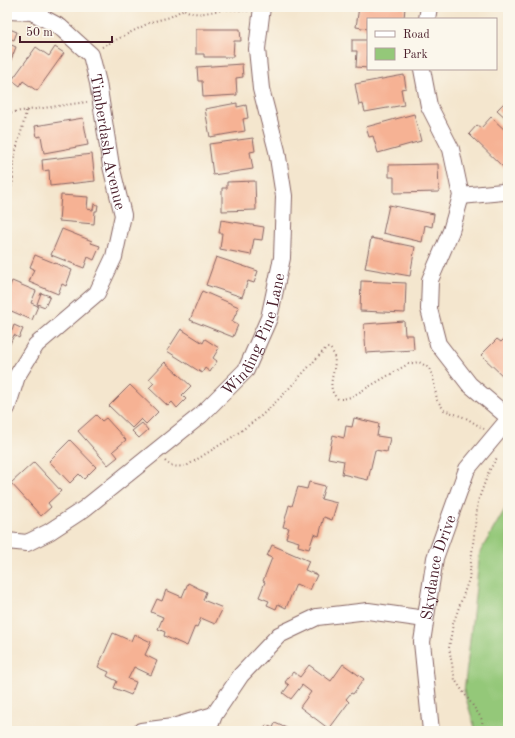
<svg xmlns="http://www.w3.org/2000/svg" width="515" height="738" font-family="'Old Standard TT',serif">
  <rect width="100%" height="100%" fill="#fbf7ec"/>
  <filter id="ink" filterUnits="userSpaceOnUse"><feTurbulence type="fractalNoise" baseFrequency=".025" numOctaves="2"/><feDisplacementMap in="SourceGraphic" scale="8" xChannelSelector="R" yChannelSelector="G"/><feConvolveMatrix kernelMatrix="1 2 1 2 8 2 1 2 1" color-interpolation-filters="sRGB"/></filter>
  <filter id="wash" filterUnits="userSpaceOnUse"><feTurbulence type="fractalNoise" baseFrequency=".012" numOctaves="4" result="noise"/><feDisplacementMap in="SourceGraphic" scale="16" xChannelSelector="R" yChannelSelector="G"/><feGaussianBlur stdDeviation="0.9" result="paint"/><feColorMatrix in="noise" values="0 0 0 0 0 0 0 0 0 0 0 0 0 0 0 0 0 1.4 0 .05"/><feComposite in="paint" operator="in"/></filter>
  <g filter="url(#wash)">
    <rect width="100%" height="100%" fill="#f4e6ce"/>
    <path fill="#94c879" stroke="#6f7452" d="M508,504V731H476L464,692L480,552Z"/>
    <g id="blocks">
      <path fill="#f6b294" d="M359,7H405L404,19H368V29L356,27Z
        M7,28L17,32L14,40L7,37Z
        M196,29H240L241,41H234L233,57H204V54H196Z
        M352,40H368V68L356,67L357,51H352Z
        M7,43L16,47L7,70Z
        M36,47L49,56L55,47L64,53L37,91L23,81L20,86L12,80Z
        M242,64L243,77L236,78L237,95L203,97L202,81H198L197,67Z
        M404,75L406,88L401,89L404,105L365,112L363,104L359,105L355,84Z
        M508,99V120L497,110Z
        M237,103V107L246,105L248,118L243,119L245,131L210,137L205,109Z
        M414,114L421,141L378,153L373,136L369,137L366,127Z
        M491,117L508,133V164L504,168L469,134L477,125L481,128Z
        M83,118L88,145L44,153L41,136L37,137L35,126Z
        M253,138L255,151L250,152L253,169L213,175L209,144Z
        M92,154L95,181L50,186L49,170L43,171L42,160Z
        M438,164L439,192L394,193V177H389V165Z
        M255,181L256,210L222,211V188H227V182Z
        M61,195L88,197L87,209L93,210L94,204L98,205L97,211H95L94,224L59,221Z
        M389,205L434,214L432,227L425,225L422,242L383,233Z
        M221,220L264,227L262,240L254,239L251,255L220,249L222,233H219Z
        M62,229L92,241L91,243L100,246L94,260L88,257L84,268L51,255Z
        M371,238L415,247L410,276L365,268Z
        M35,255L72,270L66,286L62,284L58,294L29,282L34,269L30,267Z
        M216,257L258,271L254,283L248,281L242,297L206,285Z
        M12,281L36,291L31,303L38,306L32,320L9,310L11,305L7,303V293Z
        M361,281L406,283L405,313L360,311Z
        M202,291L239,307L232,322L238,325L233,337L190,320Z
        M41,293L50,296L45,307L37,304Z
        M7,317L11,318L7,329Z
        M404,321L405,335H413L414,350L366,353L364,324Z
        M14,325L23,329L19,338L14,335L9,346L7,345V329L12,331Z
        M181,329L203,343L205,339L219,348L213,358L217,361L210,372L205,368L202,373L167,351Z
        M506,337L508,340V376L506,379L481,355L497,339L501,342Z
        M165,362L191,386L182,395L186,399L177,408L172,402L168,406L149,388L154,383L149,379Z
        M130,385L158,412L146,424L141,419L132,428L109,406Z
        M96,415L102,421L106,418L126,440L113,451L118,457L108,465L78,431Z
        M354,418L379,424L377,436L390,438L387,452L375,450L368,480L342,474L344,461L328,458L333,435L344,438L346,426L352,427Z
        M142,423L148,430L139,438L132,431Z
        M70,440L96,467L84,479L79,474L70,483L49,461Z
        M34,462L61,491L48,503L51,507L41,516L11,483Z
        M309,482L325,486L321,499L337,503L332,520L324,517L319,536L314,534L309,549L298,546L299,542L286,538L289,528L283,527L289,505L292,506L298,487L307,489Z
        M272,545L309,561L305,570L317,575L310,590L296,584L286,608L278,604L276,609L267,605L269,601L259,597L265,582L263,581L272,558L267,556Z
        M188,583L206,592L203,600L223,608L215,624L201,618L197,627L195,626L187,646L164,636L165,632L158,629L163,617L151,612L157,599L162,601L166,590L182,597Z
        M113,633L131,641L134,634L151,642L145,655L157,661L151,675L134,667L128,679L136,682L131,695L114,688L117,681L107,676L109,672L98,667Z
        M343,664L364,679L353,694L351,693L346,699L349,702L329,729L300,707L311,692L302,685L291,699L283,693L289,685L285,682L293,672L300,677L309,665L331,681Z
        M275,723L293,731H263L266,725L273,728Z"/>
    </g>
  </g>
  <g filter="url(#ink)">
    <use href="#blocks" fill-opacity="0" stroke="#866564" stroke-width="1"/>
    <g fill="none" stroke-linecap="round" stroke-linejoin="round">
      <g stroke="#866564" stroke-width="18">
        <g id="minor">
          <path id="s1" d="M7,11L32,12L60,27L91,55L98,83L111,166L123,215L114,257L97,293L36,345L17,376L7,408"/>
          <path d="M427,19L429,7"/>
          <path d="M422,69L429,106L451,149L461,196L451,231L430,280L429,309L438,344L469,384L508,417"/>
          <path d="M461,196L503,192L508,189"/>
          <path id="s2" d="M7,541L27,543L49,532L84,509L201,415L246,370L269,318L282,258L284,196L277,151L261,89L257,49L262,7"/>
          <path d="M141,731L173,727L214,715"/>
          <path d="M208,731L214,715L241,675L279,635L317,617L368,611L425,619"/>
          <path id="s3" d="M431,731L422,642L435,558L467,469L508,420"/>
        </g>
      </g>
      <path stroke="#866564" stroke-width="2" stroke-dasharray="1 3" stroke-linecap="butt" d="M181,7C195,18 206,12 222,10C230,9 240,10 248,11
        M102,47L151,22L170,17L184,9
        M7,113L87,102
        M7,193C14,187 13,178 13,170C14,149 23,131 26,111
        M165,461C172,468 178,467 188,465L231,438L260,417L283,395L326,348H330C344,365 321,384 338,399H343L351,397L408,364L419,362L429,368L433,377L437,400L444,410L466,418L484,429
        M483,731L482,720L480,716L455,680L449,648L453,624L469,579L478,501L489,471L498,456"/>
      <use href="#minor" stroke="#fff" stroke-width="16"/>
    </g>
  </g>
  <g text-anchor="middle" stroke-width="3" stroke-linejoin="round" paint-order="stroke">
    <g font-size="16" fill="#4a1f2b" stroke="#fbf7ec">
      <text dy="6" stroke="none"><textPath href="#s1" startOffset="187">Timberdash Avenue</textPath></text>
      <text dy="6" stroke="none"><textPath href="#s2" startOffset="336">Winding Pine Lane</textPath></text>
      <text dy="6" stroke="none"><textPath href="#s3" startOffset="166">Skydance Drive</textPath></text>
    </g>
  </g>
  <rect width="515" height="738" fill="none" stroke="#fbf7ec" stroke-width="24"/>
  <rect x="367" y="18" width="130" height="52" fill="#fbf7ec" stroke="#b4a19f"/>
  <rect x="375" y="31" width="20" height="6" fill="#ffffff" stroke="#b4a19f"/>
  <text x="403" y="38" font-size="12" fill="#4a1f2b">Road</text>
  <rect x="375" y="48" width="20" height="12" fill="#94c879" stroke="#b4a19f"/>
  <text x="403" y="58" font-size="12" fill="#4a1f2b">Park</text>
  <path d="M20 36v6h92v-6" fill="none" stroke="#4a1f2b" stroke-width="2"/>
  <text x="26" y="36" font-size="12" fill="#4a1f2b" stroke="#fbf7ec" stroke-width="3" paint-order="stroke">50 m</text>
</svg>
